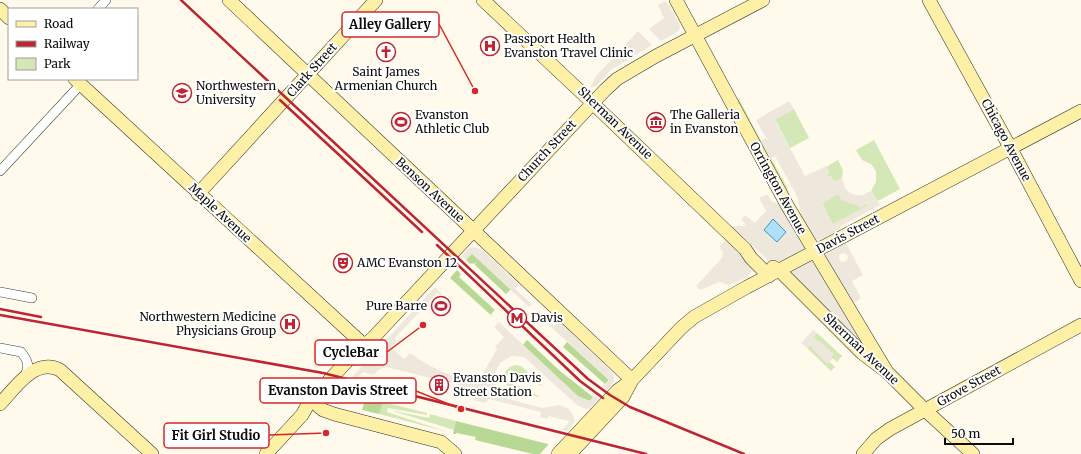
<svg xmlns="http://www.w3.org/2000/svg" width="1081" height="454" font-family="Merriweather,serif">
  <rect width="100%" height="100%" fill="#fffaeb"/>
  <path fill="#d3e8b6" d="M739,99L770,158H771L787,187L789,196L737,100Z
    M794,109L809,138L790,148L775,119Z
    M874,140L900,189L878,201L871,191L876,182V171L871,164L862,160L856,150Z
    M838,160L843,170L842,178L834,182L836,185L833,186L831,183L834,182L831,176L828,177L827,174L829,172L826,167Z
    M838,194C847,203 855,205 867,204L868,206L833,225L822,203Z
    M817,333L842,356L837,362L831,357L833,354L819,341L818,342L813,337Z
    M810,345L828,363L830,362L835,367L831,371L807,348Z
    M516,365L521,366L544,387L510,370L506,380L539,396V397L511,390C501,381 501,368 516,365Z
    M383,402L427,413V415L388,408L387,412L448,432L379,414Z
    M390,410L429,418L430,414L456,421L454,430Z"/>
  <path fill="#b7d995" d="M472,253L511,289L506,294L475,265L476,262L474,264L472,263L470,264L466,260Z
    M457,270L461,274L459,277L495,310L491,314L493,317L450,278Z
    M527,340L560,371L593,397L590,401L578,397L523,345Z
    M567,342L609,380L605,384L563,347Z
    M344,392L383,402L379,414L362,410L364,403L340,397Z
    M456,421L548,444V445L540,454H533L475,440L476,437L456,433V434H453Z"/>
  <path fill="#eee8dc" fill-rule="evenodd" d="M665,1L669,5L680,26L679,31L661,41L649,29L664,18L658,5Z
    M638,31L652,45L611,70L596,86L590,88L596,76Z
    M789,101L794,109L775,120L805,176L826,166L830,173L827,174L828,177L831,176L835,182L842,178L845,188L850,193L856,195H863L871,191L880,205L843,225L836,232L819,240L814,239L803,224L797,196L775,156L770,159L761,141L766,138L756,120ZM838,194L842,201L844,200L845,202L847,201L848,204L851,203L852,205L854,204L856,206L858,205L860,208L867,204L868,205L833,224L822,204Z
    M767,194L772,202L781,204L862,341L860,342L778,262L773,263H771L732,227L733,226H745V223L741,220L745,215L755,223L766,211L759,198Z
    M726,240L748,261L752,267L751,272L746,278L729,285L719,282L700,290L696,286L722,258L723,252L719,247Z
    M846,243L863,275L852,281L861,298L854,303L839,279L833,277L823,256ZM844,253L847,255L848,258L846,261L843,262L840,261L839,257L840,254Z
    M472,247L481,249L519,285L515,289L532,304L529,307L472,254L466,260L462,256L468,249Z
    M434,288H436L441,293L440,295L437,293L395,338L397,341L391,347L404,359L410,353L425,363L440,371L467,381L478,382L497,349L495,347L504,337L494,327L499,322L578,396L590,401L595,395L600,398L589,409L583,408L577,405L524,357L512,356L501,362L496,370L494,378L495,383L499,391L503,396L508,399L543,408L559,405L569,409L572,413L575,421L568,431L562,430L568,424L569,421L549,416L547,419L540,417L541,412L489,399L485,403L473,400L475,389L386,367L378,370L374,375L363,372L358,377L353,376Z
    M539,311L555,326L559,321L609,369L614,375V382L607,390L602,387L609,380L536,313Z
    M813,330L817,333L813,337L818,342L819,341L834,354L831,357L833,358L828,364L812,349V347L810,345L807,348L801,343Z"/>
  <path fill="#b1dff6" stroke="#3899cc" d="M773,219L786,232L777,242L764,230Z"/>
  <g fill="none" stroke-linecap="round" stroke-linejoin="round">
    <g stroke="#3f3f3f" stroke-width="10">
      <path id="street" d="M98,9L106,0
        M0,171L81,84
        M0,292L32,298
        M0,348L21,352C29,362 29,365 25,377"/>
    </g>
    <g stroke="#2e2e2e" stroke-width="14">
      <path id="secondary" d="M229,0L632,380
        M483,0L582,93L745,249L751,258L769,276
        M676,0L787,205L887,372
        M929,0L1011,149L1081,281
        M0,9L9,18
        M75,79L365,346
        M198,194L376,0
        M773,267L780,271L862,353L887,372L925,410L973,454
        M0,404C15,388 35,357 60,370L152,454
        M318,406L323,410L334,414L441,442L455,454
        M266,454L302,415L310,401L350,358L373,338L605,90L617,79L656,56L763,0
        M558,454L617,391L632,380L681,328L694,317L747,287L1081,111
        M570,454L623,397L631,382
        M863,454L876,439L890,429L1081,325"/>
    </g>
    <use href="#street" stroke="#fff" stroke-width="9"/>
    <use href="#secondary" stroke="#fef0a7" stroke-width="13"/>
    <path stroke="#bb2534" stroke-width="2.5" d="M181,0L588,379L610,395L630,407L744,454
      M280,100L422,232
      M437,245L580,381L603,398
      M0,309L41,317
      M0,315L323,373L646,454"/>
  </g>
  <defs>
    <g id="hospital-ring" transform="scale(1)"><circle r="9.5" fill="#fff" stroke="#bb2534" stroke-width="1.5"/><path d="M-5-5h3v3.5h4V-5h3V5h-3V1.5h-4V5h-3Z" fill="#bb2534"/></g>
    <g id="church-ring" transform="scale(1)"><circle r="9.5" fill="#fff" stroke="#bb2534" stroke-width="1.5"/><path d="M-1.2-6h2.4v3.5h3.3v2.4h-3.3V6h-2.4V-.1h-3.3v-2.4h3.3Z" fill="#bb2534"/></g>
    <g id="university-ring" transform="scale(1)"><circle r="9.5" fill="#fff" stroke="#bb2534" stroke-width="1.5"/><path d="M0-5L7-2L0 1L-7-2ZM-4 1L0 2.5L4 1V4Q0 6-4 4Z" fill="#bb2534"/></g>
    <g id="stadium-ring" transform="scale(1)"><circle r="9.5" fill="#fff" stroke="#bb2534" stroke-width="1.5"/><path d="M0-5a6.5 5 0 1 0 0 10a6.5 5 0 1 0 0-10ZM-3.5-1.8h7v3.6h-7Z" fill="#bb2534"/></g>
    <g id="museum-ring" transform="scale(1)"><circle r="9.5" fill="#fff" stroke="#bb2534" stroke-width="1.5"/><path d="M0-6L6-3V-2H-6V-3ZM-5-1h2V3h-2ZM-1-1h2V3h-2ZM3-1h2V3H3ZM-6 4H6V6H-6Z" fill="#bb2534"/></g>
    <g id="theatre-ring" transform="scale(1)"><circle r="9.5" fill="#fff" stroke="#bb2534" stroke-width="1.5"/><path d="M-5-5.5Q0-4 5-5.5V0Q5 5 0 6Q-5 5-5 0ZM-3.3-2.5H-1v1.5H-3.3ZM1-2.5H3.3v1.5H1ZM-2.8 1Q0 5.5 2.8 1Z" fill="#bb2534"/></g>
    <g id="metro-ring" transform="scale(1)"><circle r="9.5" fill="#fff" stroke="#bb2534" stroke-width="1.5"/><path d="M-5.5 5V-5H-3L0 0L3-5H5.5V5H3V-.5L0 4L-3-.5V5Z" fill="#bb2534"/></g>
    <g id="building-ring" transform="scale(1)"><circle r="9.5" fill="#fff" stroke="#bb2534" stroke-width="1.5"/><path d="M-4-6H4V6H1V3H-1V6H-4ZM-2.5-4.3h1.7v1.8h-1.7ZM.8-4.3h1.7v1.8H.8ZM-2.5-1h1.7V.8h-1.7ZM.8-1h1.7V.8H.8Z" fill="#bb2534"/></g>
  </defs>
  <g fill-rule="evenodd">
    <use href="#hospital-ring" x="490" y="46"/>
    <use href="#church-ring" x="386" y="52"/>
    <use href="#university-ring" x="182" y="93"/>
    <use href="#stadium-ring" x="401" y="122"/>
    <use href="#museum-ring" x="656" y="122"/>
    <use href="#theatre-ring" x="343" y="263"/>
    <use href="#stadium-ring" x="441" y="306"/>
    <use href="#metro-ring" x="517" y="318"/>
    <use href="#hospital-ring" x="290" y="324"/>
    <use href="#building-ring" x="439" y="385"/>
  </g>
  <g text-anchor="middle" stroke-width="4" stroke-linejoin="round" paint-order="stroke">
    <g font-size="12" fill="#0c0c0c" stroke="#fff" text-anchor="start">
      <text x="504" y="43">Passport Health<tspan x="504" dy="14">Evanston Travel Clinic</tspan></text>
      <text x="386" y="76" text-anchor="middle">Saint James<tspan x="386" dy="14">Armenian Church</tspan></text>
      <text x="196" y="90">Northwestern<tspan x="196" dy="14">University</tspan></text>
      <text x="415" y="119">Evanston<tspan x="415" dy="14">Athletic Club</tspan></text>
      <text x="670" y="119">The Galleria<tspan x="670" dy="14">in Evanston</tspan></text>
      <text x="357" y="267">AMC Evanston 12</text>
      <text x="427" y="310" text-anchor="end">Pure Barre</text>
      <text x="276" y="321" text-anchor="end">Northwestern Medicine<tspan x="276" dy="14">Physicians Group</tspan></text>
      <text x="531" y="322">Davis</text>
      <text x="453" y="382">Evanston Davis<tspan x="453" dy="14">Street Station</tspan></text>
    </g>
    <g font-size="12" fill="#0c0c0c" stroke="#fff">
      <text transform="translate(312 70) rotate(-48)" y="4">Clark Street</text>
      <text transform="translate(615 123) rotate(44)" y="4">Sherman Avenue</text>
      <text transform="translate(1006 140) rotate(62)" y="4">Chicago Avenue</text>
      <text transform="translate(547 151) rotate(-47)" y="4">Church Street</text>
      <text transform="translate(778 188) rotate(61)" y="4">Orrington Avenue</text>
      <text transform="translate(430 190) rotate(43)" y="4">Benson Avenue</text>
      <text transform="translate(220 213) rotate(43)" y="4">Maple Avenue</text>
      <text transform="translate(848 234) rotate(-28)" y="4">Davis Street</text>
      <text transform="translate(861 349) rotate(43)" y="4">Sherman Avenue</text>
      <text transform="translate(969 386) rotate(-29)" y="4">Grove Street</text>
    </g>
  </g>
  <path fill="none" stroke="#d62828" stroke-width="1.5" d="M475 91L439 24M423 325L387 352M461 409L416 391M326 433L269 435"/>
  <g fill="#d62828" stroke="#fff" stroke-width="1.5">
    <circle cx="475" cy="91" r="4"/>
    <circle cx="423" cy="325" r="4"/>
    <circle cx="461" cy="409" r="4"/>
    <circle cx="326" cy="433" r="4"/>
  </g>
  <g fill="#fff" stroke="#d62828" stroke-width="1.5">
    <rect x="342" y="12" width="97" height="25" rx="4"/>
    <rect x="315" y="340" width="72" height="25" rx="4"/>
    <rect x="260" y="378" width="156" height="25" rx="4"/>
    <rect x="164" y="423" width="105" height="25" rx="4"/>
  </g>
  <g font-size="13" text-anchor="middle" font-weight="bold" fill="#0c0c0c">
    <text x="390" y="29">Alley Gallery</text>
    <text x="351" y="357">CycleBar</text>
    <text x="338" y="395">Evanston Davis Street</text>
    <text x="216" y="440">Fit Girl Studio</text>
  </g>
  <rect x="8" y="8" width="130" height="72" fill="#ffffff" stroke="#9e9e9e"/>
  <rect x="16" y="21" width="20" height="6" fill="#fef0a7" stroke="#9e9e9e"/>
  <text x="44" y="28" font-size="12" fill="#0c0c0c">Road</text>
  <rect x="16" y="41" width="20" height="6" fill="#bb2534" stroke="#9e9e9e"/>
  <text x="44" y="48" font-size="12" fill="#0c0c0c">Railway</text>
  <rect x="16" y="58" width="20" height="12" fill="#d3e8b6" stroke="#9e9e9e"/>
  <text x="44" y="68" font-size="12" fill="#0c0c0c">Park</text>
  <path d="M945 438v6h68v-6" fill="none" stroke="#0c0c0c" stroke-width="2"/>
  <text x="951" y="438" font-size="12" fill="#0c0c0c" stroke="#ffffff" stroke-width="3" paint-order="stroke">50 m</text>
</svg>
